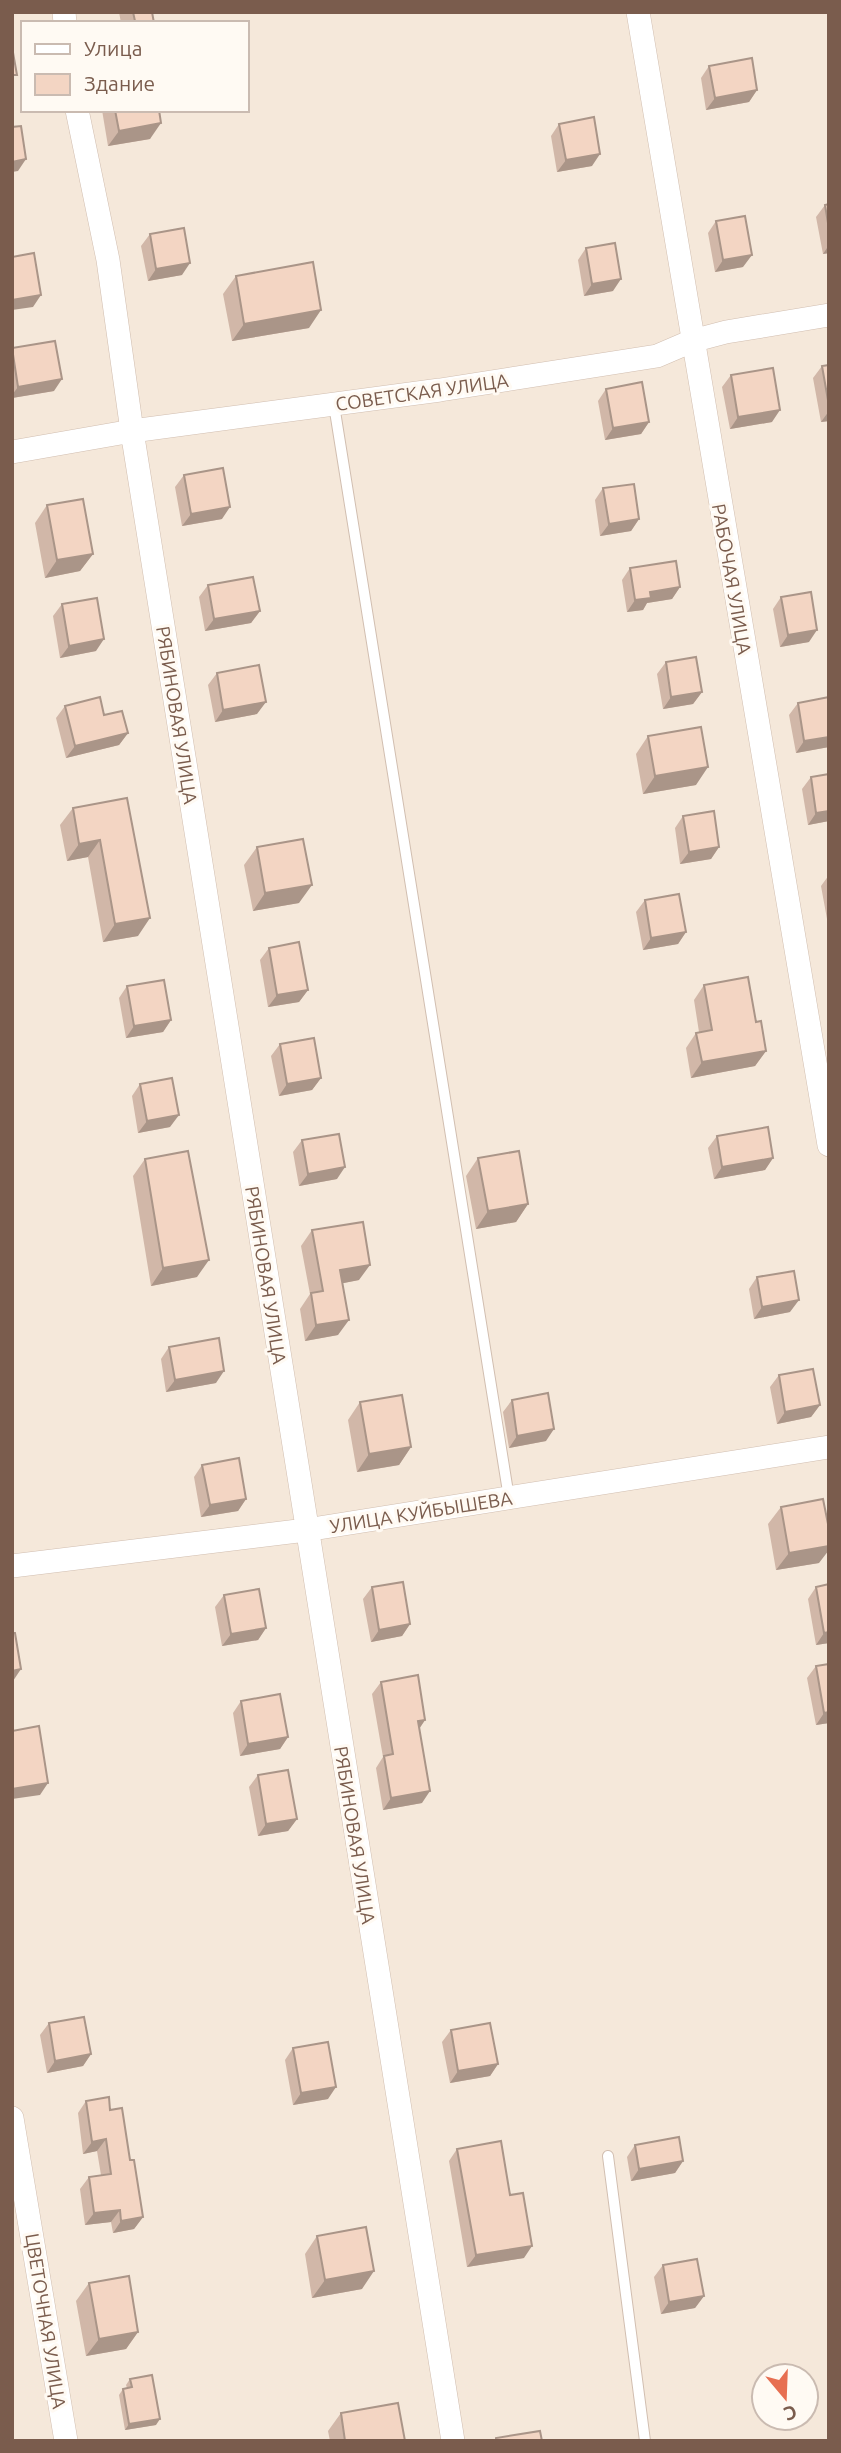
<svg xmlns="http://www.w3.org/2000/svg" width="841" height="2453" font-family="Ubuntu,sans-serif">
  <rect width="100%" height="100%" fill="#fdf6ec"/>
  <path fill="#f5e8da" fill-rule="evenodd" d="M12,12H829V2441H12ZM23,23H247V110H23ZM764,2376H806V2418H764Z"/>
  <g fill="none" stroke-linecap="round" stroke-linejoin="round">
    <g stroke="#d1beb0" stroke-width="12">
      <path id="lane" d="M334,405L509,1498
        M608,2156L645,2441"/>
    </g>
    <g stroke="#d1beb0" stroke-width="24">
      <path id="street" d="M64,12L65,23
        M638,12L829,1145
        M77,110L108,260L132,431L453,2441
        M12,452L132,431L440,390L657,356L692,341L726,332L829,315
        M12,1566L306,1530L829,1447
        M12,2118L66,2441"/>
    </g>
    <use href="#lane" stroke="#fff" stroke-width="10"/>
    <use href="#street" stroke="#fff" stroke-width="23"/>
  </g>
  <path fill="#d1b7a8" d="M119,12H152L154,23H121Z
    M709,66L757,90L749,102L706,110L701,78Z
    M102,110H159L150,139L108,146Z
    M559,124L592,166L557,172L551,136Z
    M829,204V253L823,254L816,217L825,205Z
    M716,221L743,267L715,272L708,233Z
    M150,234L182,275L148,281L141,246Z
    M586,248L613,291L584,296L578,260Z
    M236,276L309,328L232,341L223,294Z
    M12,348L54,391L12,398Z
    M829,365V421L821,422L813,378L822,366Z
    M731,375L772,422L730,429L722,387Z
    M606,389L649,422L641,434L605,440L598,401Z
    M184,475L222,519L182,526L175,487Z
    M603,488L639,519L631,531L600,536L595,500Z
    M47,505L93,554L80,571L45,578L35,523Z
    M630,568L680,587L672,599L647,603L643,610L627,612L622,580Z
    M208,585L260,611L251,623L205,631L199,597Z
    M781,597L809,642L780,647L773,609Z
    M62,604L96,651L60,658L53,616Z
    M666,662L702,692L693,704L663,709L657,674Z
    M217,673L257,714L215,722L208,685Z
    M829,697V747L796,753L789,715L798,703Z
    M65,706L104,715L128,733L119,745L66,758L56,718Z
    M648,736L696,785L643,794L636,754Z
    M829,774V821L808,825L802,789L811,777Z
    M127,798L138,936L103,942L88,857L67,861L60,825L73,808Z
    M683,816L719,847L711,859L680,864L675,828Z
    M257,847L299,903L253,911L244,865Z
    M829,875V919H827L821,886Z
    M645,900L686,932L678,944L643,950L636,912Z
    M269,948L308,990L299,1002L268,1007L260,960Z
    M704,985L766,1051L755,1066L691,1078L686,1048L696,1033L699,1032L694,1000Z
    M127,986L171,1020L163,1032L126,1038L119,998Z
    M280,1044L321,1078L312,1090L279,1096L271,1056Z
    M140,1084L170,1127L138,1133L132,1096Z
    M717,1136L773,1158L765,1170L714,1179L708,1148Z
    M302,1140L337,1179L299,1186L293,1152Z
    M478,1158L528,1204L516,1222L476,1229L466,1176Z
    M145,1159L197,1277L151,1286L133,1176Z
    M312,1230L359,1280L343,1283L338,1335L305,1341L300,1309L310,1294L301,1246Z
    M757,1277L790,1312L754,1319L749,1289Z
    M169,1347L216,1383L166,1392L161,1359Z
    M779,1375L820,1405L811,1417L777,1424L770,1387Z
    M512,1400L546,1441L509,1448L503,1412Z
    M360,1402L411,1447L399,1465L357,1472L348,1420Z
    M202,1465L246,1499L238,1511L201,1517L194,1477Z
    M781,1507L819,1563L776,1570L768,1524Z
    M829,1584V1643L816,1645L808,1599L816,1587Z
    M372,1587L410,1624L402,1636L371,1642L363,1599Z
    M224,1595L266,1628L258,1640L222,1646L215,1607Z
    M816,1666L829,1723L816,1725L807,1678Z
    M381,1682L425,1720L419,1729L422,1803L383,1810L376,1768L383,1757L372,1694Z
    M241,1701L288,1737L280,1749L240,1756L233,1713Z
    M258,1775L297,1819L288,1831L258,1836L249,1787Z
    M49,2023L91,2054L83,2066L47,2073L40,2035Z
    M451,2030L498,2064L490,2076L450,2083L442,2042Z
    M293,2048L328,2099L293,2105L285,2060Z
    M86,2101L110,2110L130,2160L143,2217L134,2229L113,2233L111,2222L85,2225L80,2189L89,2177L101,2175L97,2151L83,2154L78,2113Z
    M635,2145L683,2161L675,2173L631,2181L627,2157Z
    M457,2149L510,2195L524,2258L467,2267L449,2161Z
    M317,2236L362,2289L312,2298L305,2254Z
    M663,2265L704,2296L695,2308L661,2314L654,2277Z
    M89,2283L138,2332L126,2349L86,2356L76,2301Z
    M130,2379L156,2425L125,2430L119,2395L123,2389L127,2388L126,2385Z
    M341,2413L405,2441H330L328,2431Z"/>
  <path fill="#aa9588" d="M757,90L749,102L706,110L715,98Z
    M161,123L150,139L108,146L119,131Z
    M600,154L592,166L557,172L566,160Z
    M26,159L18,171L12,172V162Z
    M829,245V253L823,254Z
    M752,255L743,267L715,272L723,260Z
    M190,263L182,275L148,281L156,269Z
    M621,279L613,291L584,296L592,284Z
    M41,295L33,307L12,310V300Z
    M321,310L309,328L232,341L244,324Z
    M62,379L54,391L12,398V395L18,387Z
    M780,410L772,422L730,429L738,417Z
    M829,411V421L821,422Z
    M649,422L641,434L605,440L613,428Z
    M230,507L222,519L182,526L191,514Z
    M639,519L631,531L600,536L609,524Z
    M93,554L80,571L45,578L57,560Z
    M680,587L672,599L647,603L643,610L627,612L635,600L650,592Z
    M260,611L251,623L205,631L214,619Z
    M817,630L809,642L780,647L788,635Z
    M104,639L96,651L60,658L69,646Z
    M702,692L693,704L663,709L671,697Z
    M266,702L257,714L215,722L223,710Z
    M128,733L119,745L66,758L75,746Z
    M829,737V747L796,753L804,741Z
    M708,767L696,785L643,794L655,776Z
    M829,811V821L808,825L816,813Z
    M100,840L88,857L67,861L79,844Z
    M719,847L711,859L680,864L689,852Z
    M312,885L299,903L253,911L265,893Z
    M150,918L138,936L103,942L115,924Z
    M686,932L678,944L643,950L651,938Z
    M308,990L299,1002L268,1007L277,995Z
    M171,1020L163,1032L126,1038L134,1026Z
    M766,1051L755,1066L691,1078L702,1062Z
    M321,1078L312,1090L279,1096L287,1084Z
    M179,1115L170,1127L138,1133L147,1121Z
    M773,1158L765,1170L714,1179L722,1167Z
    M345,1167L337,1179L299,1186L308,1174Z
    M528,1204L516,1222L476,1229L488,1211Z
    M209,1260L197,1277L151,1286L163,1268Z
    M370,1265L359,1280L329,1286L340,1270Z
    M799,1300L790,1312L754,1319L762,1307Z
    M349,1320L338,1335L305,1341L316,1325Z
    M224,1371L216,1383L166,1392L175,1380Z
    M820,1405L811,1417L777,1424L785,1412Z
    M554,1429L546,1441L509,1448L517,1436Z
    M411,1447L399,1465L357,1472L369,1454Z
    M246,1499L238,1511L201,1517L210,1505Z
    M829,1546V1550L819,1563L776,1570L789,1553Z
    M410,1624L402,1636L371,1642L379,1630Z
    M266,1628L258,1640L222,1646L231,1634Z
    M829,1632V1643L816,1645L824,1633Z
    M21,1669L13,1681H12V1671Z
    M829,1712V1723L816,1725L824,1713Z
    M425,1720L417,1732L418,1721Z
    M288,1737L280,1749L240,1756L248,1744Z
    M48,1783L40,1795L12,1799V1789Z
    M430,1791L422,1803L383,1810L391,1798Z
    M297,1819L288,1831L258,1836L266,1824Z
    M91,2054L83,2066L47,2073L55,2061Z
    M498,2064L490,2076L450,2083L458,2071Z
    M336,2087L328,2099L293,2105L301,2093Z
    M106,2139L97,2151L83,2154L92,2142Z
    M683,2161L675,2173L631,2181L639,2169Z
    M120,2210L111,2222L85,2225L94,2213Z
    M143,2217L134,2229L113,2233L121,2221Z
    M532,2246L524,2258L467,2267L476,2255Z
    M374,2271L362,2289L312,2298L325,2280Z
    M704,2296L695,2308L661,2314L669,2302Z
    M138,2332L126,2349L86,2356L99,2339Z
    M160,2419L156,2425L125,2430L129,2424Z"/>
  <path fill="#f3d5c3" stroke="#aa9588" stroke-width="2" d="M133,12H152L154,23H127L135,21Z
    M12,47L17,75H12Z
    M752,58L757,90L715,98L709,66Z
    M115,110H159L161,123L119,131Z
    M594,117L600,154L566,160L559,124Z
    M21,126L26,159L12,162V127Z
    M829,204V229L825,205Z
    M745,216L752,255L723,260L716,221Z
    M184,228L190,263L156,269L150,234Z
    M615,243L621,279L592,284L586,248Z
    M34,253L41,295L12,300V257Z
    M313,262L321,310L244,324L236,276Z
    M55,341L62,379L18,387L12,348Z
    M829,365V406L822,366Z
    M773,368L780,410L738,417L731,375Z
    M642,382L649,422L613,428L606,389Z
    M223,468L230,507L191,514L184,475Z
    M634,484L639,519L609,524L603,488Z
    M83,499L93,554L57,560L47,505Z
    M676,561L680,587L650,592L651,598L635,600L630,568Z
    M253,577L260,611L214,619L208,585Z
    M811,592L817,630L788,635L781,597Z
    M97,598L104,639L69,646L62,604Z
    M696,657L702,692L671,697L666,662Z
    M259,665L266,702L223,710L217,673Z
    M100,697L104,715L122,711L128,733L75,746L65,706Z
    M829,697V737L804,741L798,703Z
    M701,727L708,767L655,776L648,736Z
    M829,774V811L816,813L811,777Z
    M127,798L150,918L115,924L100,840L79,844L73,808Z
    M714,811L719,847L689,852L683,816Z
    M303,839L312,885L265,893L257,847Z
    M679,894L686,932L651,938L645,900Z
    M299,942L308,990L277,995L269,948Z
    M748,977L756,1022L761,1021L766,1051L702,1062L696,1033L712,1030L704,985Z
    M164,980L171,1020L134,1026L127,986Z
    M314,1038L321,1078L287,1084L280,1044Z
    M172,1078L179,1115L147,1121L140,1084Z
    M768,1127L773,1158L722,1167L717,1136Z
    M339,1134L345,1167L308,1174L302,1140Z
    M188,1151L209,1260L163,1268L145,1159Z
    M519,1151L528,1204L488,1211L478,1158Z
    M363,1222L370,1265L340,1270L349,1320L316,1325L311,1293L323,1291L312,1230Z
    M794,1271L799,1300L762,1307L757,1277Z
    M219,1338L224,1371L175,1380L169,1347Z
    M813,1369L820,1405L785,1412L779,1375Z
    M548,1393L554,1429L517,1436L512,1400Z
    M402,1395L411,1447L369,1454L360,1402Z
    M239,1458L246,1499L210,1505L202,1465Z
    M823,1499L829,1529V1546L789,1553L781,1507Z
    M403,1582L410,1624L379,1630L372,1587Z
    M829,1584V1632L824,1633L816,1587Z
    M259,1589L266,1628L231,1634L224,1595Z
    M12,1633H15L21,1669L12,1671Z
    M829,1664V1712L824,1713L816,1666Z
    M418,1675L425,1720L418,1721L430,1791L391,1798L384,1756L393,1754L381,1682Z
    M280,1694L288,1737L248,1744L241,1701Z
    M39,1726L48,1783L12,1789V1731Z
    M288,1770L297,1819L266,1824L258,1775Z
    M84,2017L91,2054L55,2061L49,2023Z
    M490,2023L498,2064L458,2071L451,2030Z
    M328,2042L336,2087L301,2093L293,2048Z
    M109,2097L110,2110L122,2108L130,2160H134L143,2217L121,2221L120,2210L94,2213L89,2177L111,2174L106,2139L92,2142L86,2101Z
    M679,2137L683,2161L639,2169L635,2145Z
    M501,2141L510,2195L523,2193L532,2246L476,2255L457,2149Z
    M366,2227L374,2271L325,2280L317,2236Z
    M697,2259L704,2296L669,2302L663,2265Z
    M129,2276L138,2332L99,2339L89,2283Z
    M152,2375L160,2419L129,2424L123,2389L132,2387L130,2379Z
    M398,2403L405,2441H345L341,2413Z
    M540,2431L542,2441H496V2438Z"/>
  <g text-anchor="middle" stroke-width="6" stroke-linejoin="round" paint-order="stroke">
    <g font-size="19" fill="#7a5c4d" stroke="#fffaf3">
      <text transform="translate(422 392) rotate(-8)" y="7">СОВЕТСКАЯ УЛИЦА</text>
      <text transform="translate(732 579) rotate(80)" y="7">РАБОЧАЯ УЛИЦА</text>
      <text transform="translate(177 715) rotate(81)" y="7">РЯБИНОВАЯ УЛИЦА</text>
      <text transform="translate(266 1275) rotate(81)" y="7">РЯБИНОВАЯ УЛИЦА</text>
      <text transform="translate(421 1512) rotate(-9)" y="7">УЛИЦА КУЙБЫШЕВА</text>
      <text transform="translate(355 1835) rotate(81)" y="7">РЯБИНОВАЯ УЛИЦА</text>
      <text transform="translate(46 2321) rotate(81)" y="7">ЦВЕТОЧНАЯ УЛИЦА</text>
    </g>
  </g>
  <rect width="841" height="2453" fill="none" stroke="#7a5c4d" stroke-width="28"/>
  <rect x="21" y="21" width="228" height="91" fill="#fffaf3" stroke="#cabbb1" stroke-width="2"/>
  <rect x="35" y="44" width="35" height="10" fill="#ffffff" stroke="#cabbb1" stroke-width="2"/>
  <text x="84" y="56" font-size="21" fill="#7a5c4d">Улица</text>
  <rect x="35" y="74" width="35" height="21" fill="#f3d5c3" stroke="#cabbb1" stroke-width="2"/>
  <text x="84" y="91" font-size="21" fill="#7a5c4d">Здание</text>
  <g transform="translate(785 2397) rotate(161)"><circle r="33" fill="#fffaf3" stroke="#cabbb1" stroke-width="2"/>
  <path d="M0-5L12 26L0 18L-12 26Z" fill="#e76f51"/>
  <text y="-10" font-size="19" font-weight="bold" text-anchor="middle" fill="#7a5c4d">С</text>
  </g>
</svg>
